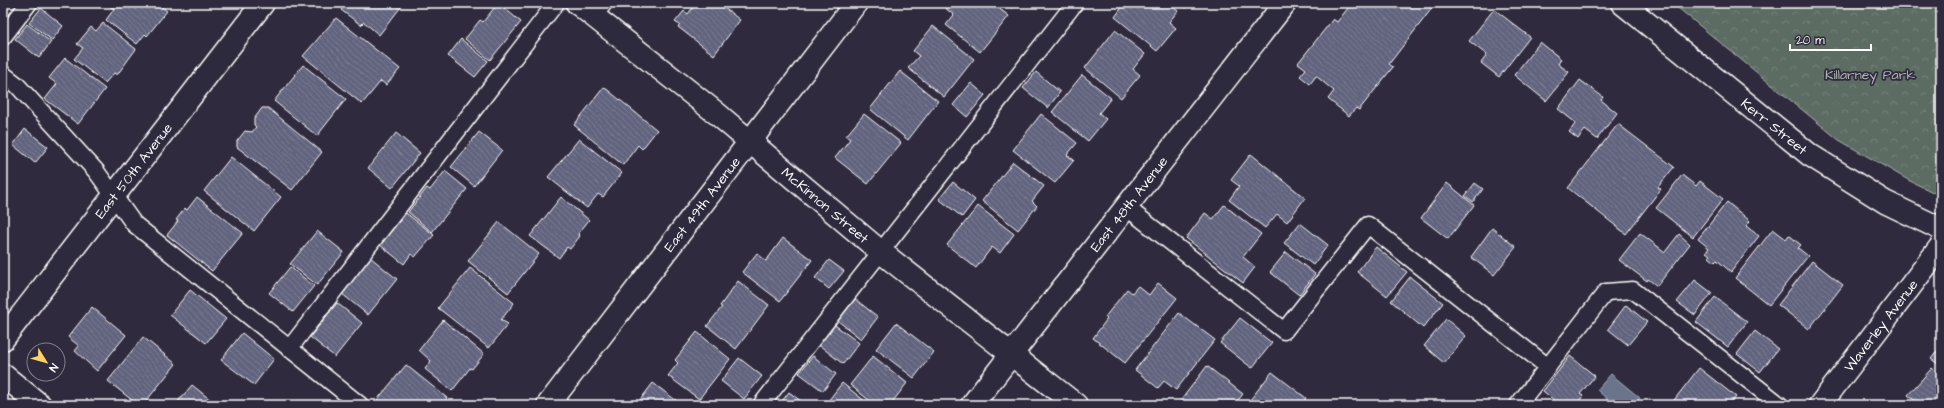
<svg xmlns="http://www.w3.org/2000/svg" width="1944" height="408" font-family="'Architects Daughter',sans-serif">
  <defs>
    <pattern id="forest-crowns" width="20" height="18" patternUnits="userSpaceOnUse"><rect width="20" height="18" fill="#5c6c63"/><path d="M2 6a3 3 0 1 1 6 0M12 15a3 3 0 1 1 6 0" fill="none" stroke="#74827a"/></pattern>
    <pattern id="building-back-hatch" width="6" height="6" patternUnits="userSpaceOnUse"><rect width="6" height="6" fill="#62647e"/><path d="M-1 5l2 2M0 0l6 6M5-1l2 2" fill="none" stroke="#7a7b91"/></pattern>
  </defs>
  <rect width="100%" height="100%" fill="#2f2a3d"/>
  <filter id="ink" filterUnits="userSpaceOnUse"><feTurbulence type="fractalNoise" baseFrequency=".025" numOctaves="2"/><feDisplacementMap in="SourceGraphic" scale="8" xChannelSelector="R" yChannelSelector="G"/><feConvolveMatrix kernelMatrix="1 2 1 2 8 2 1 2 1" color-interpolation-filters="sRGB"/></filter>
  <g filter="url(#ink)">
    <path fill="url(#forest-crowns)" stroke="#aeb6b1" d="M1672,3H1941V196L1910,181L1839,140Z"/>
    <path fill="#6a758b" stroke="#a6acb9" d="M1611,374L1640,398L1634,405H1614L1597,390Z"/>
    <path fill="url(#building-back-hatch)" stroke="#fff" d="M110,3H157L167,11L147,36L145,34L137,44L106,20L114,9L108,5Z
      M347,3H404L379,35L364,22L361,25L341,10Z
      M421,3H432L428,8Z
      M498,3L521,22L490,60L465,39L480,20L483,22Z
      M696,3H718L740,20L714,55L678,27L680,25L675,22L684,11L688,14Z
      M949,3H992L1009,16L980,52L946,25L954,15L945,8Z
      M1005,3H1017L1012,8Z
      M1125,3H1168L1178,11L1169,22L1176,28L1157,51L1115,17Z
      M1180,3H1189L1186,8Z
      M1352,3H1436L1389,64L1393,67L1359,110L1356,108L1349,116L1328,99L1334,91L1316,76L1310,84L1300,76L1306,69L1298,63L1333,19L1337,22Z
      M41,8L63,26L52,40L29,23Z
      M1494,9L1530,37L1499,77L1481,63L1487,55L1469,41Z
      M336,18L400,69L386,85L381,81L362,104L303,56Z
      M103,23L136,49L117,75L114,73L105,83L74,59L83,48L77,44L91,27L96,31Z
      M27,24L51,42L39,58L15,39Z
      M933,26L974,59L944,97L908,68L919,56L913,51Z
      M1115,30L1145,54L1133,69L1140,75L1121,98L1085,68Z
      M461,39L488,61L475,77L448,56Z
      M1540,42L1561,59L1558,64L1569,72L1546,101L1514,75Z
      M65,58L105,89L78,124L45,99L57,84L49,78Z
      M303,65L346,99L317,136L274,101Z
      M900,71L938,101L908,140L870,109Z
      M1036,72L1060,92L1048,108L1023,88Z
      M1082,75L1111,98L1099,113L1106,119L1088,141L1052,112Z
      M1580,80L1603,97L1601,100L1617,113L1597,139L1585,130L1578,139L1569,132L1576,123L1558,109Z
      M971,83L985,95L967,117L953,105Z
      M604,87L657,130L642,149L638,145L623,165L574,125Z
      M262,108H268L322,152L292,190L237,147V141L245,131L252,132L256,127L254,125V119Z
      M864,114L901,143L868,184L835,158L850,139L846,136Z
      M1041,114L1077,143L1067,155L1074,160L1055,183L1013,150Z
      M1618,124L1674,167L1658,187L1661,189L1626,234L1568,188Z
      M25,129L48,147L35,163L13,145Z
      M479,132L502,150L474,186L451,167Z
      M396,133L420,153L392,188L368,168Z
      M579,139L622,173L603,197L598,194L587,208L548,177Z
      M1251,154L1305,198L1287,222L1277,214L1265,228L1229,200L1239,186L1231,180Z
      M231,157L281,197L254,231L204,191Z
      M1013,162L1044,186L1032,201L1037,206L1018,230L982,201Z
      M445,171L467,189L432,232L408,212L427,188L430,190Z
      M1682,175L1696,186L1700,181L1723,199L1693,237L1656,208Z
      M953,182L975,200L962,217L939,199Z
      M1447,183L1474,205L1448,239L1421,218Z
      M1475,183L1483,189L1473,202L1465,196Z
      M197,197L243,233L212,271L167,235L178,221L176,220L185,208L187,210Z
      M561,197L589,220L578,234L580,236L570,249L567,247L559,258L530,236Z
      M1727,202L1750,221L1746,226L1759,236L1731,272L1717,260L1715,262L1709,257L1710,255L1706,252L1709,248L1698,239Z
      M1224,205L1261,234L1243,257L1255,267L1243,283L1186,238L1205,213L1213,219Z
      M978,206L1014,234L1000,253L992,247L976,268L947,245Z
      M406,213L434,235L415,257L411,254L404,264L380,245Z
      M499,222L539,254L508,293L468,261Z
      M1300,223L1328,245L1313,265L1284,243Z
      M1492,228L1516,247L1494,275L1471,257Z
      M1773,229L1786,239L1789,235L1801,245L1798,248L1808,256L1769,305L1735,278Z
      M317,231L344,252L317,285L290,264Z
      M1640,233L1665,252L1679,234L1690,244L1657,286L1648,279L1647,281L1619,260Z
      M783,238L812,260L780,301L742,272L757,253L766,261Z
      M3,239L7,242L3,247Z
      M1376,247L1407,272L1387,296L1357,272Z
      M1286,252L1315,274L1299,295L1270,272Z
      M370,257L397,279L368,315L341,293Z
      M829,260L844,271L829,289L815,278Z
      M1812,261L1843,285L1809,329L1778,305Z
      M290,267L314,286L293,312L269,293Z
      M470,268L514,303L501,320L508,324L489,348L438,308Z
      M1410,277L1443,303L1423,328L1391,301Z
      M1695,280L1712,293L1695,315L1677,302Z
      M738,281L769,305L736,349L707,326L722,307L720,306Z
      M1158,283L1177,298L1125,363L1093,338L1107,319L1105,317L1127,289L1132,293L1138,286L1149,295Z
      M190,290L226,319L206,343L170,315Z
      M1715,297L1747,322L1728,347L1696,322Z
      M855,299L878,317L861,339L838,321Z
      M337,303L362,323L335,357L310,337Z
      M1626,305L1647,322L1628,345L1608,329Z
      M92,307L126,335L97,371L75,351L79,346L68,337Z
      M1179,313L1215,340L1176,390L1164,381L1158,388L1135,370Z
      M1240,318L1272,343L1252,368L1220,343Z
      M1446,319L1466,336L1444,363L1424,346Z
      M443,320L484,354L472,369L470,368L452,391L425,369L431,361L419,350Z
      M896,323L934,352L914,378L876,349Z
      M835,325L859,343L843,364L819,345Z
      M1755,331L1778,349L1760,372L1737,354Z
      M697,332L730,359L699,399L668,376L678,363L675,360Z
      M242,333L274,359L254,385L221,360Z
      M143,337L176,364L143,405H138L108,381Z
      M1941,346V366L1931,359Z
      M813,356L836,374L823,391L799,373Z
      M873,356L907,383L890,405H875L850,385Z
      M1570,356L1595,376L1580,394L1583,396L1576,405H1560L1543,391Z
      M739,358L762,376L744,399L721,381Z
      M406,365L447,398L442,405H383L377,400Z
      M1207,366L1243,394L1234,405H1180L1178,404Z
      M1699,368L1736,397L1729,405L1671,404Z
      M1932,368L1941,376V405H1921L1908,395Z
      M1272,372L1306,398L1301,405H1246Z
      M653,383L682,405H645L640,400Z
      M842,383L870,405H825Z
      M192,385L217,405H175Z
      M789,392L806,405H779Z
      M1908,401L1913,405H1905Z"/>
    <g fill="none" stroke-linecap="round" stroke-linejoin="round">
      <g stroke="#fff" stroke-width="19">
        <path id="lane" d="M594,16L604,3
          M3,37L29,3
          M3,74L16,84L96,171L134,224L360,405
          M1126,207L1284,331L1368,225L1548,367
          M289,349L556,3
          M761,405L1075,3
          M1518,405L1606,292L1633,290L1780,405"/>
      </g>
      <g stroke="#fff" stroke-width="25">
        <g id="street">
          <path id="s1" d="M577,3L715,112L881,252L1076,405"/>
          <path id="s2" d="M3,339L263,3"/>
          <path d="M3,375L40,405"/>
          <path id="s3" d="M972,405L1285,3"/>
          <path id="s4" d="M1820,405L1941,246"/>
        </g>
      </g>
      <g stroke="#fff" stroke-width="25">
        <g id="secondary">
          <path id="s5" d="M1622,3L1810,155L1885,202L1941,229"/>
          <path id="s6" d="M548,405L856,3"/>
        </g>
      </g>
      <use href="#lane" stroke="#2f2a3d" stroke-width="16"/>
      <use href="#street" stroke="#2f2a3d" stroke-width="22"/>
      <use href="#secondary" stroke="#2f2a3d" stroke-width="22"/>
    </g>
  </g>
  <g text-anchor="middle" stroke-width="3.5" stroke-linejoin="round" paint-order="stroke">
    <g font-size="14" fill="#aeb6b1" stroke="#2f2a3d">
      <text x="1870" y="79">Killarney Park</text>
    </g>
    <g font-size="14" fill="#fff" stroke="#2f2a3d">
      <text dy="5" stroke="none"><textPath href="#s5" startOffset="196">Kerr Street</textPath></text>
      <text dy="5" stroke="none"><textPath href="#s2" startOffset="213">East 50th Avenue</textPath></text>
      <text dy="5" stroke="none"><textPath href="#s3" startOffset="255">East 48th Avenue</textPath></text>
      <text dy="5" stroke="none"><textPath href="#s6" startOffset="253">East 49th Avenue</textPath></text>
      <text dy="5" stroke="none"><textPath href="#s1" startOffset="320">McKinnon Street</textPath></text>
      <text dy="5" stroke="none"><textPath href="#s4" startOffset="100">Waverley Avenue</textPath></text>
    </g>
  </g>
  <rect width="1944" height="408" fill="none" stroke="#2f2a3d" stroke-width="16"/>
  <rect x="8" y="8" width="1928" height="392" fill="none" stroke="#fff" stroke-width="1.5" filter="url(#ink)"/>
  <g transform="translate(46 362) rotate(127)"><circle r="19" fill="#2f2a3d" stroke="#827f8b"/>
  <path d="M0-3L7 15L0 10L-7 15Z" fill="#ffd166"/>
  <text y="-6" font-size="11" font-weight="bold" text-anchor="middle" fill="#ffffff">N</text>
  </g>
  <path d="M1790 44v6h81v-6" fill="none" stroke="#ffffff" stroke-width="2"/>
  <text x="1796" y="44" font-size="12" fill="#ffffff" stroke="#2f2a3d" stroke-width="3" paint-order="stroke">20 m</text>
</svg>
